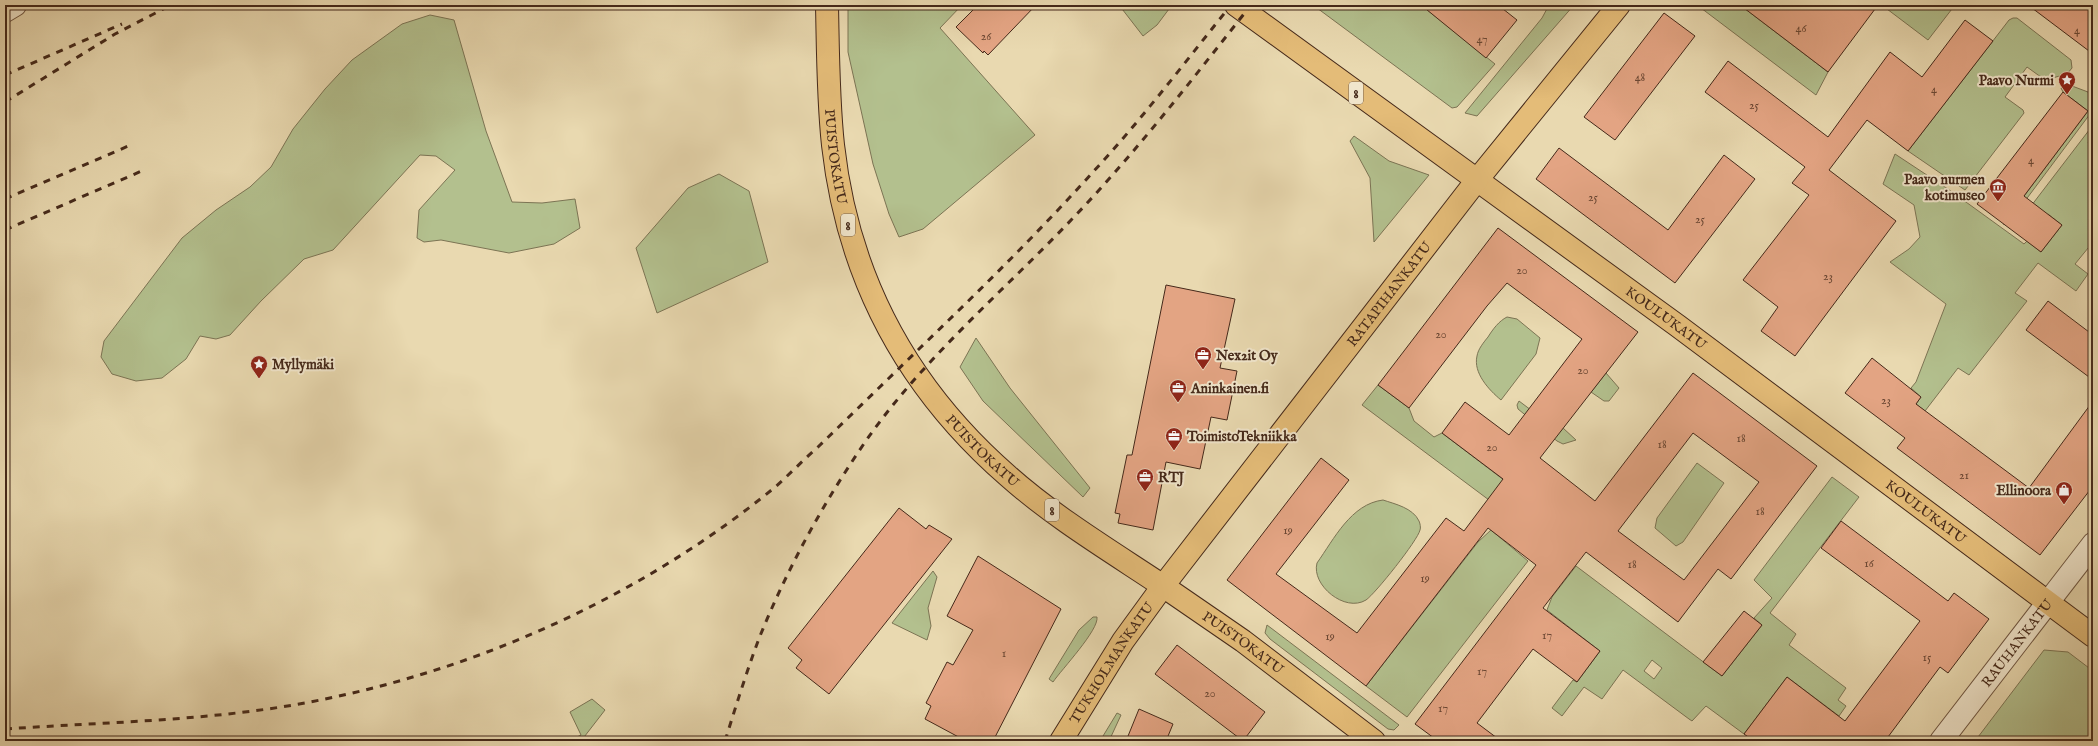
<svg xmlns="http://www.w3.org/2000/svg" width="2098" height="746" font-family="'IM FELL English',serif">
  <rect width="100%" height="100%" fill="#e9d9b0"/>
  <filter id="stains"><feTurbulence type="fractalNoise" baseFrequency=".005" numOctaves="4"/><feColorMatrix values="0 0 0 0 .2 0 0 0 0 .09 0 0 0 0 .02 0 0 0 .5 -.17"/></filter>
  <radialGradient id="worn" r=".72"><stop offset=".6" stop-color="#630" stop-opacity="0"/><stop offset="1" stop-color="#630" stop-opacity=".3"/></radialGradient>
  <path fill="#b3c08e" stroke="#7c7454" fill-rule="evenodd" d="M848,5H962L940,28L1035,135L923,229L899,237L889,214L873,164L848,52Z
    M1119,5H1172L1157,25L1143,36Z
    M1319,5H1365L1371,9L1375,5H1421L1495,64L1457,107L1452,108L1317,8Z
    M1549,5H1574L1477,116L1465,113L1542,18Z
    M1697,5H1740L1828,72L1816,95Z
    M1890,5H1955L1928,40L1887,9Z
    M430,15L454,20L486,131L512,202L542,203L575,199L580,228L554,244L509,253L441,240L424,242L417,238L419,210L455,170L436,156L420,155L333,250L304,259L261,301L230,335L216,339L200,336L186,359L162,378L136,381L112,374L101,357L104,341L182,238L216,210L250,187L271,167L293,129L325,89L352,60L402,24Z
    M2013,18H2017L2071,60L2072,68L2067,74L2045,80L2027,67L2005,97L2023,110L2024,113L1965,190L1908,151L2009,20Z
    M2072,86L2088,92L2093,101V110L2007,225L2003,224L2088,111L2063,92L2061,88Z
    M2093,125V135L2088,143L2093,148V242L2075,264L2088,274L2076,291L2038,263L2015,293L2027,301L1969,375L1958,368L1925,411L1916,404L1921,397L1911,388L1916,382L1946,304L1890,262L1909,249L1920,237L1914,205L1883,184L1895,154L1948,189L2024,244L2027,241L2041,252L2062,225L2048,214L2041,222L2028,210Z
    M1354,136L1389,161L1429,175L1374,242L1370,178L1350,141Z
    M719,174L749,191L768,262L657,313L636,248L688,188Z
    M1507,317L1517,319L1540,338L1536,354L1501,400C1489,390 1473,373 1477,356C1478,349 1484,342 1488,337C1493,329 1499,321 1507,317Z
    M976,338L1010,388L1090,488L1083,497L983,401L960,367Z
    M1606,373L1619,388L1609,401H1604L1591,392Z
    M1378,385L1409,408L1414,421L1434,437L1442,433L1517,490L1501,509L1362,405Z
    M1519,401L1560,432L1563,428L1576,440L1563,444L1557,441L1518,409L1517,405Z
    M1697,463L1724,483L1683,542L1676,546L1655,528L1657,518Z
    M1832,477L1859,497L1770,613L1796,634L1789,645L1846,688L1838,700L1846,706L1839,716L1787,677L1744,734L1706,706L1692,721L1689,719L1623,670L1602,699L1584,687L1562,716L1552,708L1573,680L1577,682L1600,651L1547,610L1552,597L1576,566L1722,676L1762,625L1754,618L1772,598L1754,580ZM1652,660L1662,668L1654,679L1644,671Z
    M1383,500C1395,504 1413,508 1419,521C1420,523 1421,528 1420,530C1418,540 1375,594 1366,600C1345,613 1311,585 1317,563C1334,539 1351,504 1383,500Z
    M1491,530L1528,561L1407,717L1366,686L1478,542Z
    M933,571L937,577L928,608L931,626L927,640L892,623Z
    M1093,617H1097C1099,630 1062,669 1053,682L1049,679L1079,630Z
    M1267,625L1399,725L1394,730L1388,729L1270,639L1265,633Z
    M2044,650L2068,652L2093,671V741H1975Z
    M592,699L605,710L581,741H569L581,735L570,712Z
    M1117,713L1121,715L1109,741H1100Z"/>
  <path fill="#e3a483" stroke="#45291a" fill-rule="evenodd" d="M978,5H1036L988,55L984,51L983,53L956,27Z
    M1421,5H1498L1517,20L1486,58Z
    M1740,5H1878L1828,72Z
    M2028,5H2086L2093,11V54Z
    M1664,13L1695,36L1615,140L1584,117Z
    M1965,20L1993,41L1908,151L1867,120L1829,170L1896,221L1795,356L1761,331L1778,307L1743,280L1809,195L1792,183L1805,167L1705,92L1728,61L1828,137L1890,52L1922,77Z
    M2063,92L2088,111L2024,196L2062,225L2041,252L1977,204Z
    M1559,148L1668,230L1724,155L1755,179L1675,283L1536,179Z
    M1498,228L1638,332L1540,458L1595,501L1693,373L1817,466L1731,579L1718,569L1678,622L1586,552L1543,608L1600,651L1577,682L1533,649L1477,723L1501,741H1438L1415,724L1536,565L1488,528L1366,686L1227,580L1321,458L1349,480L1276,574L1357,633L1446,518L1464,531L1503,479L1442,433L1465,402L1509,435L1582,339L1507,283L1487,306L1409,408L1378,385ZM1693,433L1759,482L1684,580L1618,531Z
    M1166,285L1235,299L1220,368L1237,371L1227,420L1211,417L1200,469L1166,462L1153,530L1118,523L1120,514L1115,513L1127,455H1132Z
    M2048,301L2093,335V380L2026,330Z
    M1872,358L1921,397L1916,404L2029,488L2093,401V486L2040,555L1897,448L1905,438L1845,393Z
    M899,508L926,529L929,525L952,539L829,694L796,668L802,660L788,648Z
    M1841,521L1948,601L1954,593L1989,619L1948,673L1940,667L1885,741H1754L1744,734L1787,677L1845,721L1920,621L1821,548Z
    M978,556L1061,609L993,741H966L925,719L931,706L926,703L947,662L953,665L973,630L947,616Z
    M1744,611L1762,625L1722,676L1703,662Z
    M1177,645L1265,712L1243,741L1155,674Z
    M1139,709L1173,724L1166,741H1126Z"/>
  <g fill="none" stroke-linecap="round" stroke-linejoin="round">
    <g stroke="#6e5540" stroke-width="24">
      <g id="minor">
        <path d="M5,11L15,5"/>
        <path id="s1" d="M1941,741L2093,544"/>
      </g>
    </g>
    <g stroke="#45291a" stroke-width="24">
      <g id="major">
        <path id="s2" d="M1477,180L1678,326L2093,636"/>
        <path id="s3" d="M1163,586L1243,641L1374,741"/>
        <path id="s4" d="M1061,741L1123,641L1163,586L1477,180L1619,5"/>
      </g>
    </g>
    <g stroke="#45291a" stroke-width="24">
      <g id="highway">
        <path id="s5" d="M827,5C828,52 828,99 833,145C848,279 907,388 1008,476C1054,517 1112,552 1163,586"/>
        <path d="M1236,5L1477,180"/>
      </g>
    </g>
    <use href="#minor" stroke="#f1e6cc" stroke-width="22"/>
    <use href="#major" stroke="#e4bc78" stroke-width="22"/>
    <use href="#highway" stroke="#e4bc78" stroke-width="22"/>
    <path stroke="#45291a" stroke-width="3" stroke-dasharray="7 7" stroke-linecap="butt" d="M5,75L122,24
      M5,102L115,34L171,5
      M5,199L133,144
      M5,230L144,170
      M5,729C106,722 210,721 310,702C478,670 642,596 774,488C789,475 803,460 818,447C852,414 886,381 920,348C979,291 1038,233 1093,172C1142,119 1186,61 1231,5
      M725,741C736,706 747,670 760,636C786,572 819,511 857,454C916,364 1001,294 1074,217C1138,150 1194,77 1251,5"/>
  </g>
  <defs>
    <g id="sight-pin" transform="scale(0.9)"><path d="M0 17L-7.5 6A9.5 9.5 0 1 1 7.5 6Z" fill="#8f2418" stroke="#f1e6cc"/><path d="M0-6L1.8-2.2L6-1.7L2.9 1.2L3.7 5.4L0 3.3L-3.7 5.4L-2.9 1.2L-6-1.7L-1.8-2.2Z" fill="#fff"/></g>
    <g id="museum-pin" transform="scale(0.9)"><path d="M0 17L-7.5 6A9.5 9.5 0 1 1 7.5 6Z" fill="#8f2418" stroke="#f1e6cc"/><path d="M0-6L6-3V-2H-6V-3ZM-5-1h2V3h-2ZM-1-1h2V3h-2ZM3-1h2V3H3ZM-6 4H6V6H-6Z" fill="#fff"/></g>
    <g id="office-pin" transform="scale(0.9)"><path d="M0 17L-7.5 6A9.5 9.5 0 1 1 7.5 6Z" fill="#8f2418" stroke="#f1e6cc"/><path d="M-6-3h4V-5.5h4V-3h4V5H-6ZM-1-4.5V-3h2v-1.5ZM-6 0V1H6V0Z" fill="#fff"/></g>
    <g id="shop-pin" transform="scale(0.9)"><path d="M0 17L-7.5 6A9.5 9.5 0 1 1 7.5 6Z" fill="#8f2418" stroke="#f1e6cc"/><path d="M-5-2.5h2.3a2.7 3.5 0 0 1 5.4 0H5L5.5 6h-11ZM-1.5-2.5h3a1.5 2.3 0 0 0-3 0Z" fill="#fff"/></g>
  </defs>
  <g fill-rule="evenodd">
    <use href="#sight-pin" x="2067" y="80"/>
    <use href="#museum-pin" x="1998" y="187"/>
    <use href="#office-pin" x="1203" y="355"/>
    <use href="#sight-pin" x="259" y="364"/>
    <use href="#office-pin" x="1178" y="388"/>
    <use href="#office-pin" x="1174" y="436"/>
    <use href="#office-pin" x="1145" y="477"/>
    <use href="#shop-pin" x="2064" y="490"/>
  </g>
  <g text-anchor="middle" stroke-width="4" stroke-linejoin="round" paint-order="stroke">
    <g font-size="12" fill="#6c4834">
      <text x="1801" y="32">46</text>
      <text x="2077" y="34">4</text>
      <text x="986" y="40">26</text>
      <text x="1482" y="43">47</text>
      <text x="1640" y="81">48</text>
      <text x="1934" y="93">4</text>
      <text x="1754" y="109">25</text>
      <text x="2031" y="164">4</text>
      <text x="1593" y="201">25</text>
      <text x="1700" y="223">25</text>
      <text x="1522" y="274">20</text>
      <text x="1828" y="280">23</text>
      <text x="1441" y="338">20</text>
      <text x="1583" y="374">20</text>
      <text x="1886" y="404">23</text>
      <text x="1741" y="442">18</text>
      <text x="1662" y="448">18</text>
      <text x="1492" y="451">20</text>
      <text x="1964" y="479">21</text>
      <text x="1760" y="515">18</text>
      <text x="1288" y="534">19</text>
      <text x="1869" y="567">16</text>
      <text x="1632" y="568">18</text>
      <text x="1425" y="582">19</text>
      <text x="1547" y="639">17</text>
      <text x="1330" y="640">19</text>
      <text x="1004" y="657">1</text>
      <text x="1927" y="661">15</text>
      <text x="1482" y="675">17</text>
      <text x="1210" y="697">20</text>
      <text x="1443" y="712">17</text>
    </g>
    <g fill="#f1e6cc" stroke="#79624f" stroke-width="1">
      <rect x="1349" y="82" width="14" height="22" rx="3"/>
      <rect x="841" y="214" width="14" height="22" rx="3"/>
      <rect x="1045" y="499" width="14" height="22" rx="3"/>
    </g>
    <g font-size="13" font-weight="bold" fill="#45291a">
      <text x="1356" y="98">8</text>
      <text x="848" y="230">8</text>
      <text x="1052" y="515">8</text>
    </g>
    <g font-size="14" font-weight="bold" fill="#45291a" stroke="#f1e6cc" text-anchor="start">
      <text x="2054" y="85" text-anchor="end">Paavo Nurmi</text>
      <text x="1985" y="184" text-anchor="end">Paavo nurmen<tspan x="1985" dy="16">kotimuseo</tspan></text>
      <text x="1216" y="360">Nex2it Oy</text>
      <text x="272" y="369">Myllymäki</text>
      <text x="1191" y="393">Aninkainen.fi</text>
      <text x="1187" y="441">ToimistoTekniikka</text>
      <text x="1158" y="482">RTJ</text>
      <text x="2051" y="495" text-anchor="end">Ellinoora</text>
    </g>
    <g font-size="14" fill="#45291a" stroke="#f1e6cc">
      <text dy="5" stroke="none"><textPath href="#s5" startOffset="152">PUISTOKATU</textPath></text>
      <text dy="5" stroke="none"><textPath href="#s4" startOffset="555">RATAPIHANKATU</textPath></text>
      <text dy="5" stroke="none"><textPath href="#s2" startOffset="234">KOULUKATU</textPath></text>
      <text dy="5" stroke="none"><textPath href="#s5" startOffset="488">PUISTOKATU</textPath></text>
      <text dy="5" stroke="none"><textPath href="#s2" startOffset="558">KOULUKATU</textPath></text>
      <text dy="5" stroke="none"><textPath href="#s3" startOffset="98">PUISTOKATU</textPath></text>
      <text dy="5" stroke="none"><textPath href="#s1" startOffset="124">RAUHANKATU</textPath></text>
      <text dy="5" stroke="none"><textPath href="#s4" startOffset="93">TUKHOLMANKATU</textPath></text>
    </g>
  </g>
  <rect width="2098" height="746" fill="none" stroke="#e9d9b0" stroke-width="20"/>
  <rect x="6" y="6" width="2086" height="734" fill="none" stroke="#45291a" stroke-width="2"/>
  <rect x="10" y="10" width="2078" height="726" fill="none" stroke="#45291a"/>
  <rect width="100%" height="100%" filter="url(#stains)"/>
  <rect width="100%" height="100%" fill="url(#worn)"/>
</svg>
